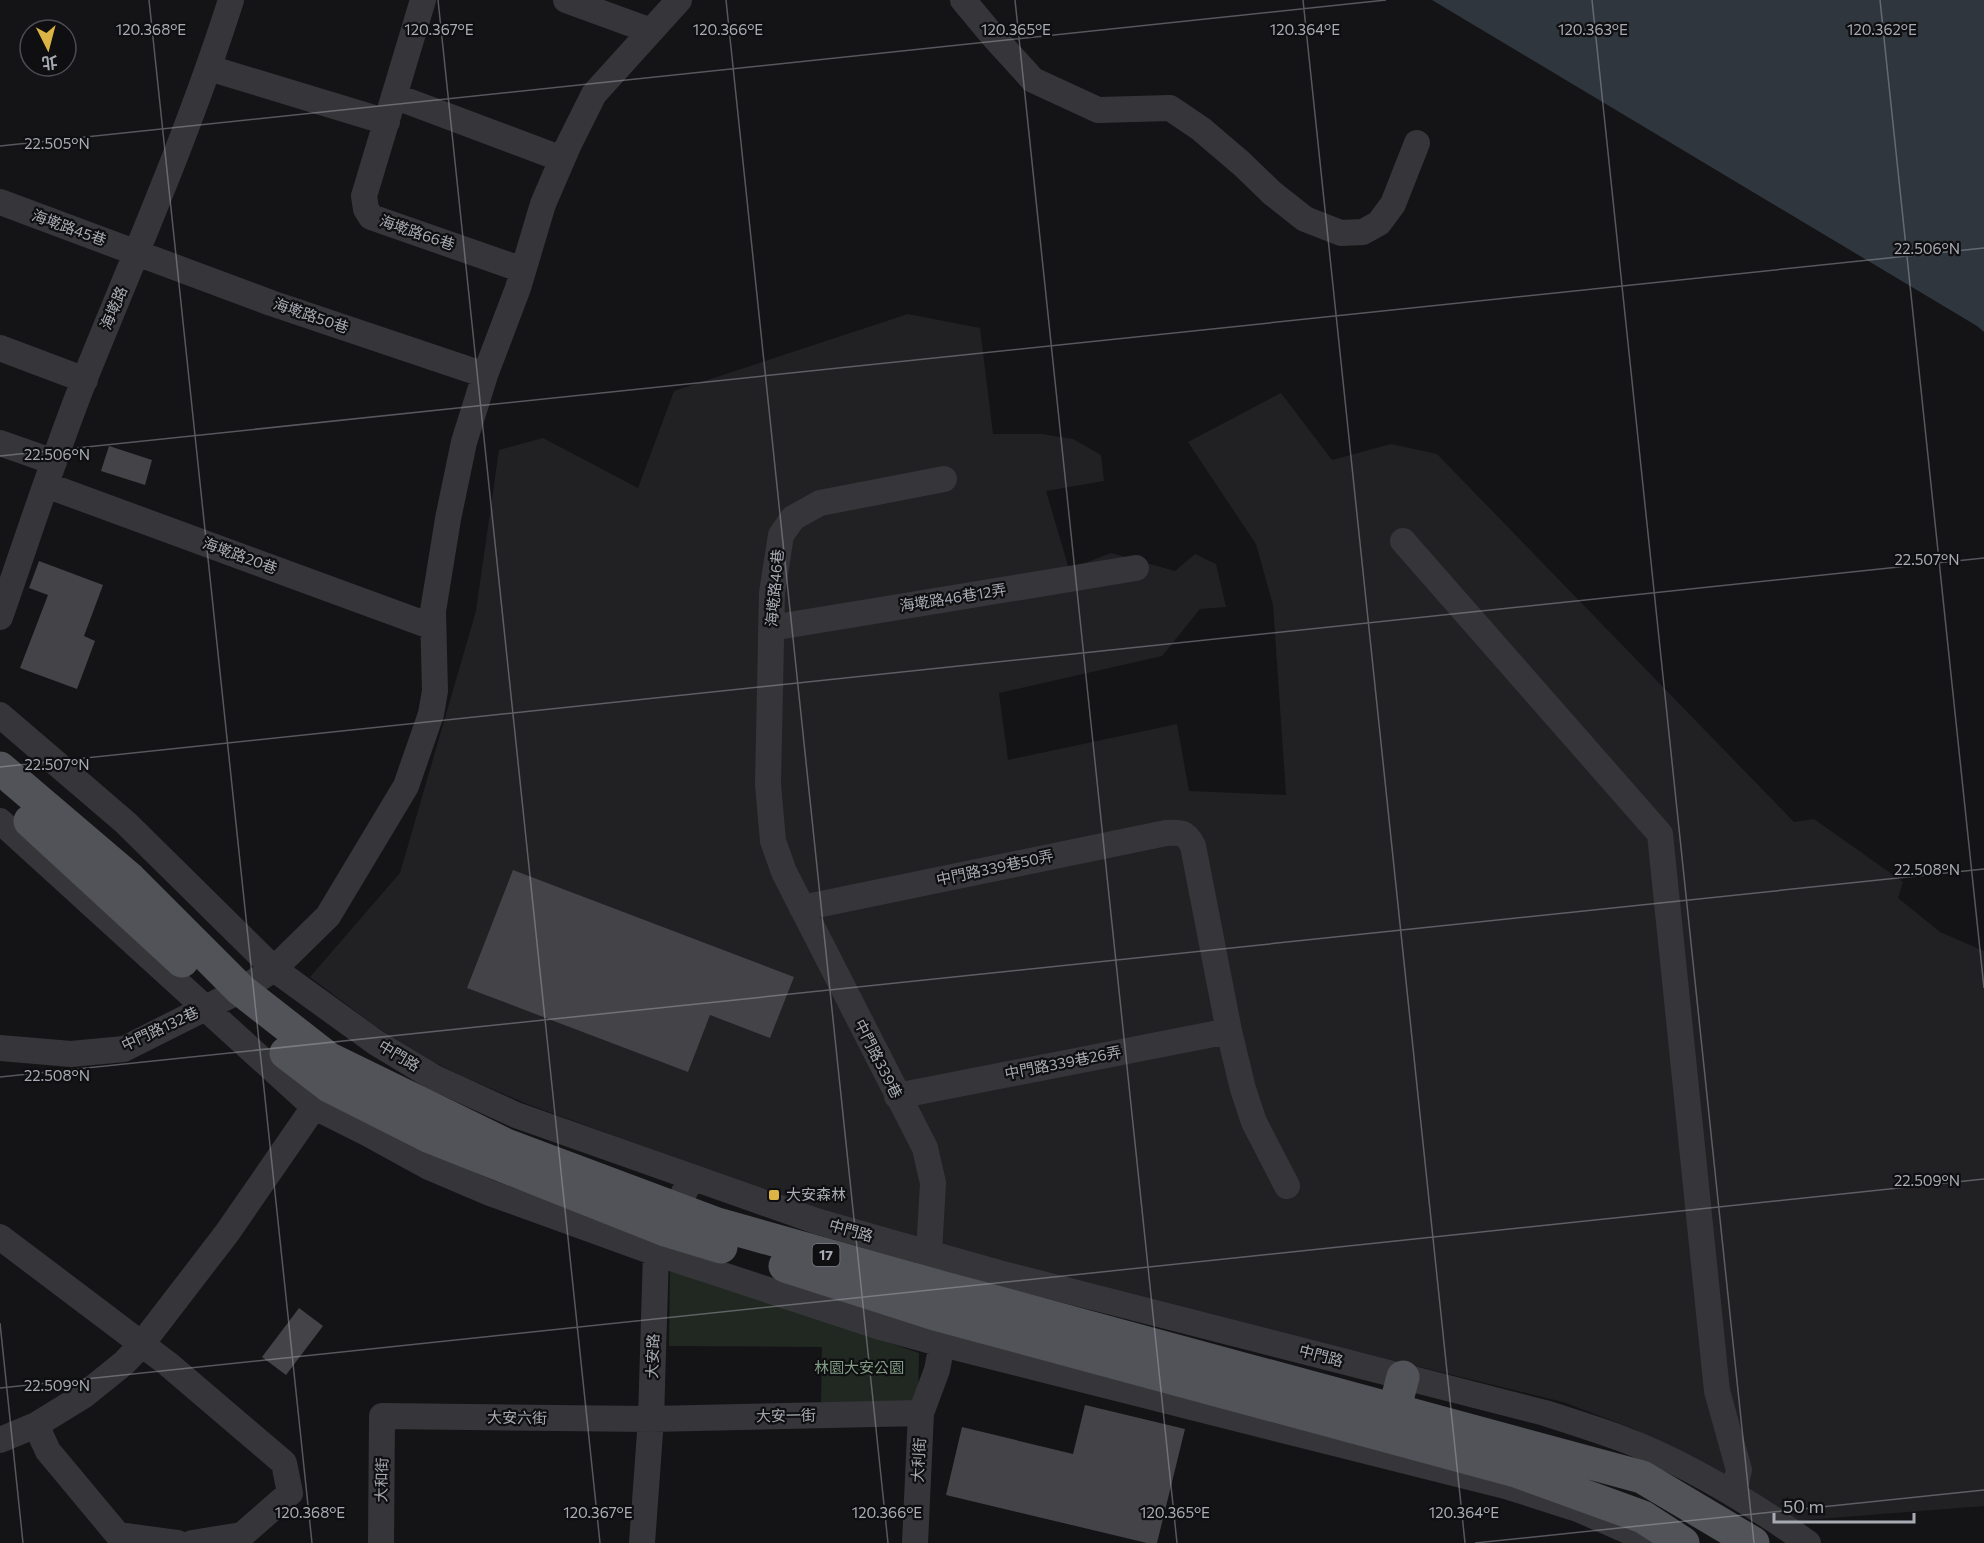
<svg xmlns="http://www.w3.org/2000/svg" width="1984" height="1543" font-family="Commissioner,'Noto Sans TC',sans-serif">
  <rect width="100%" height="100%" fill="#141416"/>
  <path fill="#212023" d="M908,314L980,328L993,434H1042L1073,439L1101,455L1104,481L1046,491L1069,569L1111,553L1175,571L1195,554L1216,564L1226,607L1200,609L1162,656L999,693L1008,760L1177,724L1189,791L1286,795L1273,605L1256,544L1188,442L1281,393L1332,460L1391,444L1437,454L1794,822L1814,819L1903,882L1898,898L1940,932L1984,951V1506L1780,1522L1668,1446L1634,1429L1563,1402L901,1240L527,1104L464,1077L433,1062L375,1026L310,977L400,873L476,611L499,450L543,438L638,488L674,391Z"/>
  <path fill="#212822" d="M670,1267L919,1353L918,1403L821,1402L822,1347L669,1346Z"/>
  <path fill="#2f363d" d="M1432,0H1984V332L1977,326Z"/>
  <path fill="#444448" d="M109,446L152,460L145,485L101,471Z
    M39,561L103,585L84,636L95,641L77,689L20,668L48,595L29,588Z
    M513,870L794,977L770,1038L710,1015L688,1072L467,988Z
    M299,1308L323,1326L286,1375L262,1357Z
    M1085,1405L1185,1429L1157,1543H1147L946,1495L962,1427L1073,1454Z"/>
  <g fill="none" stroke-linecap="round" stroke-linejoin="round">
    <path stroke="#36363a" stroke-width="26" d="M423,0L364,196L366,209L371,217L523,270
      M566,0L651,31
      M963,0L993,36L1033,80L1098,110L1170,108L1201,129L1242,164L1272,193L1305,219L1341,233L1363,232L1379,223L1393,204L1417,143
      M209,68L387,122
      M394,96L562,159
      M0,202L271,303L485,375
      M0,348L85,380
      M0,443L54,462
      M46,485L433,627
      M1403,541L1660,834L1717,1391L1739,1470L1733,1494
      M0,617C28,537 54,456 85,378C136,252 190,129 231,0
      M771,628L1136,568
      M0,715L126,823L274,969L375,1042L433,1077L516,1115L816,1221L900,1245L999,1273L1545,1413C1570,1421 1595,1429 1620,1438C1687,1463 1750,1502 1808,1543
      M0,821L313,1106L367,1133L429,1167L490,1193L656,1253L877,1326L942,1344L1509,1487L1578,1509L1655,1543
      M802,908L1166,833C1181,832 1186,832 1193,846L1229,1031L1243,1089L1254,1122L1287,1186
      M0,1048L71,1054L124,1049L241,990L274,969L328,916L406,786L431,714L435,691L433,611L448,519L464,442L485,375L518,288L543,204L568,146L594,94L679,0
      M897,1096L1229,1031
      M0,1237L168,1364L284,1463L290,1493L242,1535L192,1543
      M928,1270L933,1183L925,1148L784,872L773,841L768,784L772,593L781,535L793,518L820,503L944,479
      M36,1425L48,1451L118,1535L177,1543
      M0,1440L36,1425L83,1396L124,1363L141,1345L227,1233L323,1094
      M381,1543L382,1416L651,1419L921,1413
      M642,1543L651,1419L656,1253L665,1230L692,1177
      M915,1543L921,1413L937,1370L942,1344L939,1328"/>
    <path stroke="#525359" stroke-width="33" d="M0,768L128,877L241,990L328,1058L506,1145L717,1224L926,1283L1642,1477L1753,1543
      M30,821L182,961
      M286,1053L329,1086L430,1137L665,1230L721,1247
      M785,1266L935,1314L1516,1471L1643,1517L1683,1543
      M1394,1411L1403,1377"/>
  </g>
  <path fill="none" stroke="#a8abb4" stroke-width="1.5" stroke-opacity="0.45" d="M149,0L312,1543M438,0L600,1543M726,0L888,1543M1015,0L1177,1543M1303,0L1465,1543M1592,0L1754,1543M1880,0L1984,988M0,146L1386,0M0,456L1984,248M0,767L1984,558M0,1077L1984,869M0,1323L23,1543M0,1388L1984,1179M1475,1543L1984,1490"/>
  <rect fill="#dcb446" stroke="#0f0f11" stroke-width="2" x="768" y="1189" width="12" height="12" rx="3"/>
  <g text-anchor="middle" stroke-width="4.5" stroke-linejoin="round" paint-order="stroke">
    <rect fill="#0f0f11" stroke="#7a7c83" stroke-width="1.5" x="812.5" y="1244" width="27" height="22" rx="4.5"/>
    <g font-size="14" font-weight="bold" fill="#a8abb4">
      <text x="826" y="1260">17</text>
    </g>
    <g font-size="15" fill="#a8abb4" stroke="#0f0f11">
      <text transform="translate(69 228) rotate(20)" y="5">海墘路45巷</text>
      <text transform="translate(417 233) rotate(19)" y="5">海墘路66巷</text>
      <text transform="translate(114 308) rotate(-67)" y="5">海墘路</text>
      <text transform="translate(311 316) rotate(19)" y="5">海墘路50巷</text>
      <text transform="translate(240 556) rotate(20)" y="5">海墘路20巷</text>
      <text transform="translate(775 588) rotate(-85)" y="5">海墘路46巷</text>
      <text transform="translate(953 598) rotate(-9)" y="5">海墘路46巷12弄</text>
      <text transform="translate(995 868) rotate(-12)" y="5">中門路339巷50弄</text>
      <text transform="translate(160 1029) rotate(-25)" y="5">中門路132巷</text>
      <text transform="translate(399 1056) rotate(31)" y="5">中門路</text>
      <text transform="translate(878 1059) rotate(63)" y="5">中門路339巷</text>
      <text transform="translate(1063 1063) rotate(-11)" y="5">中門路339巷26弄</text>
      <text transform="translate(851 1231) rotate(16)" y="5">中門路</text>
      <text transform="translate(653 1356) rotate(-88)" y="5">大安路</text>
      <text transform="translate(1321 1356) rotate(15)" y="5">中門路</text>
      <text transform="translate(786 1416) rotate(-1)" y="5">大安一街</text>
      <text transform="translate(517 1418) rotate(1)" y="5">大安六街</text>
      <text transform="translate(919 1460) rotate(-87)" y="5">大利街</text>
      <text transform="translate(382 1480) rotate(-89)" y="5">大和街</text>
    </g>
    <g font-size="15" fill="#a8abb4" stroke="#0f0f11" text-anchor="start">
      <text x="786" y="1200">大安森林</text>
    </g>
    <g font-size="15" fill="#819d85" stroke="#0f0f11">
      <text x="859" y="1373">林園大安公園</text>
    </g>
  </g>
  <g font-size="15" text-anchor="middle" fill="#a8abb4" stroke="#0f0f11" stroke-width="4.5" stroke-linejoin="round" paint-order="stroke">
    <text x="151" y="35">120.368°E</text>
    <text x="439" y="35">120.367°E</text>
    <text x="728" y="35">120.366°E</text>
    <text x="1016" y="35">120.365°E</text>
    <text x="1305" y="35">120.364°E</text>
    <text x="1593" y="35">120.363°E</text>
    <text x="1882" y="35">120.362°E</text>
    <text x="57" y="149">22.505°N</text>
    <text x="1927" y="254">22.506°N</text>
    <text x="57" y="460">22.506°N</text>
    <text x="1927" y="565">22.507°N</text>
    <text x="57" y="770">22.507°N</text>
    <text x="1927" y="875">22.508°N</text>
    <text x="57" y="1081">22.508°N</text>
    <text x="1927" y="1186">22.509°N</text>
    <text x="57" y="1391">22.509°N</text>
    <text x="310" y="1518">120.368°E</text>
    <text x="598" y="1518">120.367°E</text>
    <text x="887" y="1518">120.366°E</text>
    <text x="1175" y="1518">120.365°E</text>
    <text x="1464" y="1518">120.364°E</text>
  </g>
  <g transform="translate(48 48) rotate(174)"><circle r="28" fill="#0f0f11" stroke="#4c4d52" stroke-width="1.5"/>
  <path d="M0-4.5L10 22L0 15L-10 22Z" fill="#dcb446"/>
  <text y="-9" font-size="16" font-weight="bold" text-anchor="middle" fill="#a8abb4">北</text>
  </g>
  <path d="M1774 1513v9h140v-9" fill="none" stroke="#a8abb4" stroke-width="3"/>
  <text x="1783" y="1513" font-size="18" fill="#a8abb4" stroke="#0f0f11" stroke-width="4.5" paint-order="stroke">50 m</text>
</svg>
